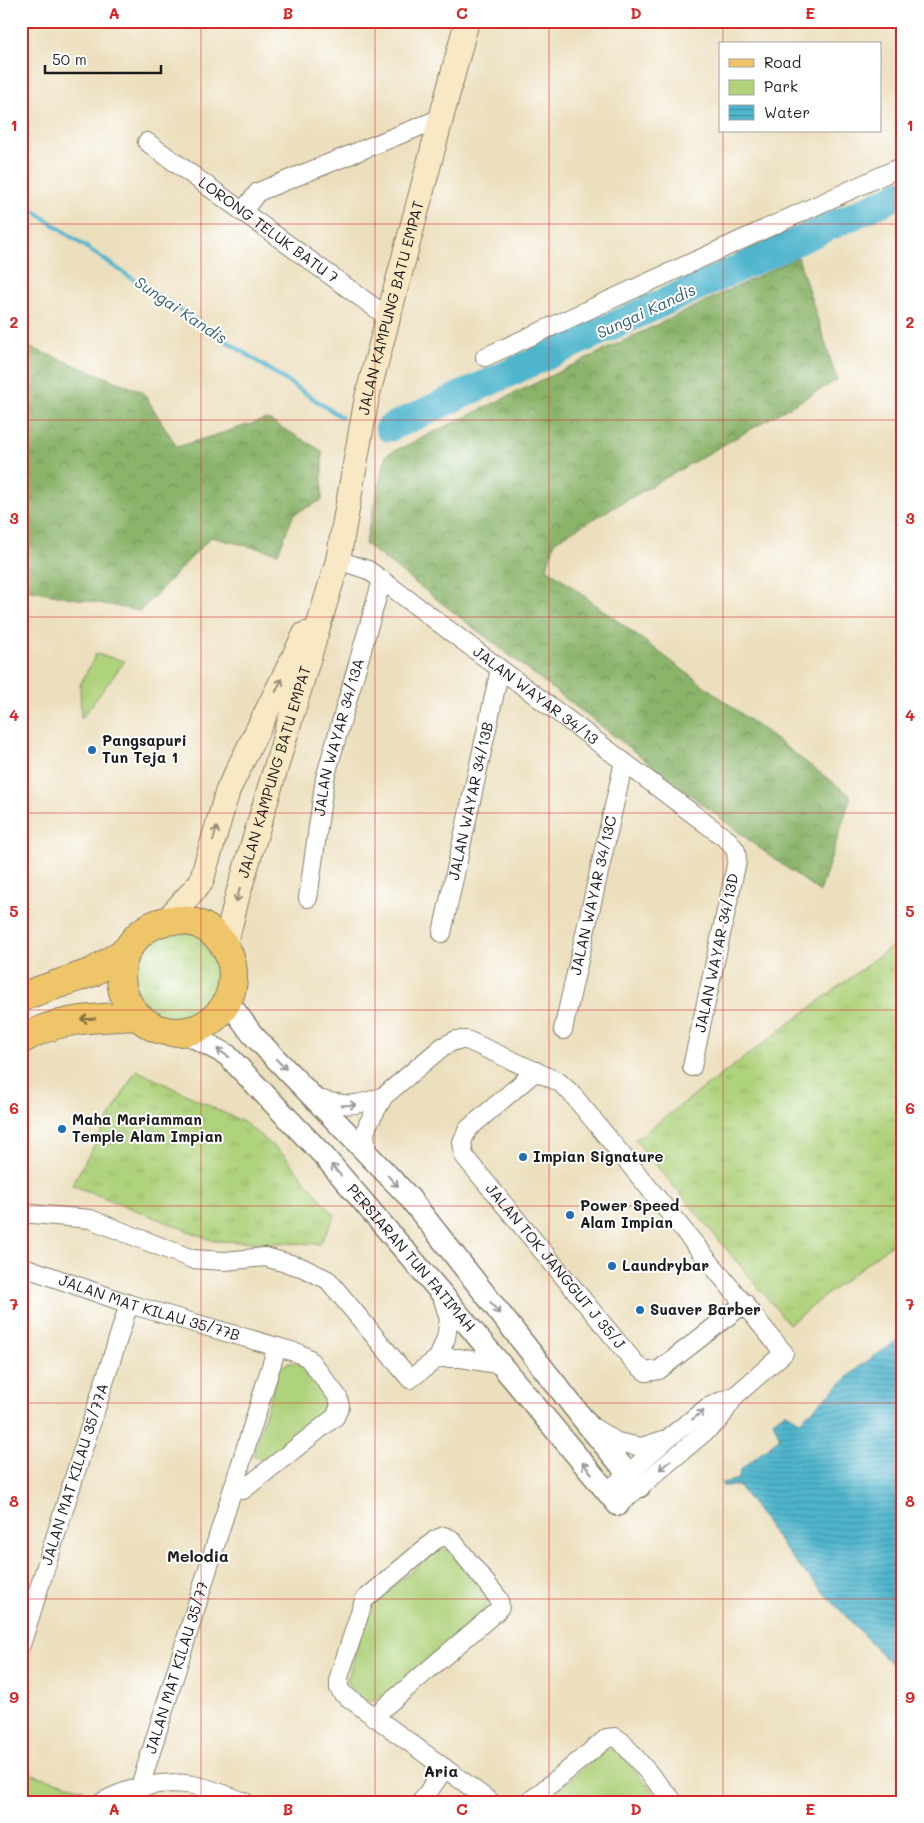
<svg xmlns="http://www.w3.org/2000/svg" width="924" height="1823" font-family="Mali,sans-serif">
  <defs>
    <pattern id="grass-tufts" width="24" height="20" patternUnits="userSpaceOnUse" patternTransform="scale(1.25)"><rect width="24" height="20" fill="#afd27b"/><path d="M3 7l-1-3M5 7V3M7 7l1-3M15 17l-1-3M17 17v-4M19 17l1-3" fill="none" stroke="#96b46a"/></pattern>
    <pattern id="forest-crowns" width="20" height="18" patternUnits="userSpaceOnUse" patternTransform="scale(1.25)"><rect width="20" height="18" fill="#8bb46b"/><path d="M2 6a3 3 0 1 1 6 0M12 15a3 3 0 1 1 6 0" fill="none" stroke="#719257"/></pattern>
    <pattern id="water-rules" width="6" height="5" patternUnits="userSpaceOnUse" patternTransform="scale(1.25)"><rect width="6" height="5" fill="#4fb5cd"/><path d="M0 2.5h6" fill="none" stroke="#4192a6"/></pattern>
  </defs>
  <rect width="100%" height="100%" fill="#fff"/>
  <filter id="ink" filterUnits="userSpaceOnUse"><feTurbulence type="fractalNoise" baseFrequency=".02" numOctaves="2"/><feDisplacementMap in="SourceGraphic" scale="10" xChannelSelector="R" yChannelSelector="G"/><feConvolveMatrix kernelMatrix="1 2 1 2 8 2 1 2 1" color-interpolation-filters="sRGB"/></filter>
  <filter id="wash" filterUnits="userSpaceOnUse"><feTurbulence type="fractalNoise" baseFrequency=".0096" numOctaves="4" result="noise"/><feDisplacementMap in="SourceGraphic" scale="20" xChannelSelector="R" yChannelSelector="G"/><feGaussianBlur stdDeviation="1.12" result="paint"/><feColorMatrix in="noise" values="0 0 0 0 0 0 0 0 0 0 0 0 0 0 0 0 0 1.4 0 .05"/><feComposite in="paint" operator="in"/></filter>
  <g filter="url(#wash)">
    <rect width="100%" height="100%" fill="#ecdfbd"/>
    <path fill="url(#grass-tufts)" stroke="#66774c" d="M134 975a45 45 0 1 1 90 0a45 45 0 1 1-90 0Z
      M903,938V1235L789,1324L635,1140Z
      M136,1070L245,1123L285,1156L335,1216L320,1244L214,1241L72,1185Z"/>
    <path fill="url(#forest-crowns)" stroke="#546844" d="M798,257L837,380L555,541L547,568L851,796L820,892L754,844L365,544L386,455Z
      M21,344L143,392L177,447L267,419L322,451V500L294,514L278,553L211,537L140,611L21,588Z"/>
    <path fill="#afd27b" stroke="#66774c" d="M96,654L125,661L81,719L80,685Z
      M287,1363H294L303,1365L327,1399L328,1405L324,1412L266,1460L259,1459L253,1455L279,1369Z
      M444,1549L450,1552L486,1597L488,1602L484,1612L384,1695C381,1697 377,1701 373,1701C362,1703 350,1689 347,1679L371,1604L438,1550Z
      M606,1749L617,1750L661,1802H543Z
      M21,1771L84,1789L70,1802H21Z"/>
    <path fill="url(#water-rules)" stroke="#366874" d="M903,1336V1677L793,1560L739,1486H723L722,1483L739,1479L740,1470L780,1438L773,1421L785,1412L800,1421L859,1367Z"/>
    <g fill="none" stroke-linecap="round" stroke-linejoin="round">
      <path stroke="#4fb5cd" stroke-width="4.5" d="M21,202L118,269L341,417"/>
      <path stroke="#4fb5cd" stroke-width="28" d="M389,428L903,193"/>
    </g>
  </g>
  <g filter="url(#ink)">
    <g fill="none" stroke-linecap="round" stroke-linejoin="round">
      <g stroke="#847e6c" stroke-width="20">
        <g id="minor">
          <path id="s1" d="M147,142L389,318"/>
          <path d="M242,212L258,192L441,118"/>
          <path d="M485,357L903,166"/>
          <path id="s2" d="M338,560L368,570L382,580L729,841L736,851L737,861L692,1067"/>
          <path id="s3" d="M308,898L325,778L382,580"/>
          <path id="s4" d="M442,933L500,669"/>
          <path id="s5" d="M563,1030L624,762"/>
          <path id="s6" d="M536,1071L468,1129L462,1142L464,1156L635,1363L646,1372L659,1370L745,1303"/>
          <path d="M314,1098C345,1106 353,1108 384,1096"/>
          <path d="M367,1153L365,1134L368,1124L384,1096L442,1047L456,1040H467L559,1082L572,1094L784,1353L736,1395L719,1420L618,1505"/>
          <path d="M21,1213L90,1219L192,1259L225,1261L265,1257L301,1267L328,1280L410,1379L438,1358"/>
          <path id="s7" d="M21,1266L129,1304L298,1353L308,1358L338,1397L340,1406L335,1417L243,1490L234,1487"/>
          <path d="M442,1296L449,1319L446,1338L438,1358H460L501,1365"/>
          <path d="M594,1428L617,1442L641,1447L663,1440"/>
          <path d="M607,1492L667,1439L708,1407L736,1395"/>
          <path id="s8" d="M21,1645L129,1304"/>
          <path d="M373,1717L496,1612L500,1607L499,1599L451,1539L444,1536L435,1540L364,1600L339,1677V1688L342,1693L491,1802"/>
          <path id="s9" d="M140,1787L277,1347"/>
          <path d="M102,1802C129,1787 163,1780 193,1785C210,1788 228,1796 245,1802"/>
          <path d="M421,1802L445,1768"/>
          <path d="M529,1802L607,1738L615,1737L621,1741L674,1802"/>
        </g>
      </g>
      <g stroke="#847e6c" stroke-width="24">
        <g id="tertiary">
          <path d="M227,1000L252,1034L408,1196L587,1424L639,1487"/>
          <path id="s10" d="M185,1032L227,1055L323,1155L442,1294L618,1505"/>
        </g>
      </g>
      <g stroke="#847e6c" stroke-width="26">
        <g id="secondary">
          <path d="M167,920L201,882L228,790L305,634"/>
          <path id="s11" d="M225,947L238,894L338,560L367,397L467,21"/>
        </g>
      </g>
      <g stroke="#847e6c" stroke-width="30">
        <path id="primary" d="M121 976a56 56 0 1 1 112 0a56 56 0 1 1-112 0Z
          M21,998L29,994L93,972L127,950
          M21,1040C56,1018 98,1018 137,1016"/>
      </g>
      <use href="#minor" stroke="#fff" stroke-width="18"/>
      <use href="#tertiary" stroke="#fff" stroke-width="21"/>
      <use href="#secondary" stroke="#f8e8c3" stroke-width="24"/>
      <use href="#primary" stroke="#eec569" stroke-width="28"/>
    </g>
    <defs><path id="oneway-shaft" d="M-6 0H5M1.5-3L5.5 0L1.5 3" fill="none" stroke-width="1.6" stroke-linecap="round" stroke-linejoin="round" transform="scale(1.25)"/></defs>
    <g stroke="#958c78">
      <use href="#oneway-shaft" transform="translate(279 685) rotate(-64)"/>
      <use href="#oneway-shaft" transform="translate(215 834) rotate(-74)"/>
      <use href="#oneway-shaft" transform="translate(238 895) rotate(105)"/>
    </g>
    <use stroke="#857042" href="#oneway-shaft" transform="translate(88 1019) rotate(176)"/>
    <g stroke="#999">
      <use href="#oneway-shaft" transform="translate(223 1053) rotate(-147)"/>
      <use href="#oneway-shaft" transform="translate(281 1064) rotate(45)"/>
      <use href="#oneway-shaft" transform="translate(349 1105) rotate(-1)"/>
      <use href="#oneway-shaft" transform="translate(336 1170) rotate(-131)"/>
      <use href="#oneway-shaft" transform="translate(393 1181) rotate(46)"/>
      <use href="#oneway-shaft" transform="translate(495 1308) rotate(52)"/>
      <use href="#oneway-shaft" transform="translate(698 1415) rotate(-38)"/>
      <use href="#oneway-shaft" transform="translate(665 1465) rotate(140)"/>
      <use href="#oneway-shaft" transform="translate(587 1468) rotate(-130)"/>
    </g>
  </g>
  <path fill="none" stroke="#d62828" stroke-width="1" stroke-opacity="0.55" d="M201,21V1802M375,21V1802M549,21V1802M723,21V44M723,131V1802M21,224H903M21,420H903M21,617H903M21,813H903M21,1010H903M21,1206H903M21,1403H903M21,1599H903"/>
  <g fill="#1f6fb2" stroke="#fff" stroke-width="2">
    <circle cx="92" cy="750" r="5"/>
    <circle cx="62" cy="1129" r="5"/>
    <circle cx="523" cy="1157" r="5"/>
    <circle cx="570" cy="1215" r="5"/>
    <circle cx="612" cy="1266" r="5"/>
    <circle cx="640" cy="1310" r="5"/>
  </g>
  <g text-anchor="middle" stroke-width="4" stroke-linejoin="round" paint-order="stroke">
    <g font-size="15" fill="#1c1c1c" stroke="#fff">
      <text dy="5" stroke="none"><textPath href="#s1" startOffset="150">LORONG TELUK BATU 7</textPath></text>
      <text dy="5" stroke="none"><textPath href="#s11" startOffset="661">JALAN KAMPUNG BATU EMPAT</textPath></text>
      <text dy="5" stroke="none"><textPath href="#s2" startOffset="241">JALAN WAYAR 34/13</textPath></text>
      <text dy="5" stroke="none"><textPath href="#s3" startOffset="164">JALAN WAYAR 34/13A</textPath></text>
      <text dy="5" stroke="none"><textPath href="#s11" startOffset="182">JALAN KAMPUNG BATU EMPAT</textPath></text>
      <text dy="5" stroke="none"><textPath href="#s4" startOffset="135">JALAN WAYAR 34/13B</textPath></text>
      <text dy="5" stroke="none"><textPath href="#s5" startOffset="138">JALAN WAYAR 34/13C</textPath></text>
      <text transform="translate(717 953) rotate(-78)" y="5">JALAN WAYAR 34/13D</text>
      <text dy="5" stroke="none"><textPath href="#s10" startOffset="322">PERSIARAN TUN FATIMAH</textPath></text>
      <text dy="5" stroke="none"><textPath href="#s6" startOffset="261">JALAN TOK JANGGUT J 35/J</textPath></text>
      <text dy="5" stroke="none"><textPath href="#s7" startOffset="135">JALAN MAT KILAU 35/77B</textPath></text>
      <text dy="5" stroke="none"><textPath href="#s8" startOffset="179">JALAN MAT KILAU 35/77A</textPath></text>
      <text dy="5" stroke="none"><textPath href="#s9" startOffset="125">JALAN MAT KILAU 35/77</textPath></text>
    </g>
    <g font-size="15" font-weight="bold" fill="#1c1c1c" stroke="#fff" text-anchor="start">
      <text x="102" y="746">Pangsapuri<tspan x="102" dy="17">Tun Teja 1</tspan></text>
      <text x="72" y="1125">Maha Mariamman<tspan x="72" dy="17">Temple Alam Impian</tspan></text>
      <text x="533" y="1162">Impian Signature</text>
      <text x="580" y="1211">Power Speed<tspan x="580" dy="17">Alam Impian</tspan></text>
      <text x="622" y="1271">Laundrybar</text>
      <text x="650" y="1315">Suaver Barber</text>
    </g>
    <g font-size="16" font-style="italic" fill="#33616c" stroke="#fff">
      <text transform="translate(181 310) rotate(34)" y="6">Sungai Kandis</text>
      <text transform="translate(646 311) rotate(-25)" y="6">Sungai Kandis</text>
    </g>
    <g font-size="16" font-weight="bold" fill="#1c1c1c" stroke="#fff">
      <text x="198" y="1562">Melodia</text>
      <text x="441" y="1777">Aria</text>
    </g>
  </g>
  <rect width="924" height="1823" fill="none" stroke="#fff" stroke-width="55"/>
  <rect x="719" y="42" width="162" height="90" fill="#ffffff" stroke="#a4a4a4"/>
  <rect x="729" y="59" width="25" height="8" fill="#eec569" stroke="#a4a4a4"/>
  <text x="764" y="68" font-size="15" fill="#1c1c1c">Road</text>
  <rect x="729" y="80" width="25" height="15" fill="#afd27b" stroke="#a4a4a4"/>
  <text x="764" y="92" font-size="15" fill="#1c1c1c">Park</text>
  <rect x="729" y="105" width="25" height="15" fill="url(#water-rules)" stroke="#a4a4a4"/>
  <text x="764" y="118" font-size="15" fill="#1c1c1c">Water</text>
  <path d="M45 65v8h116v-8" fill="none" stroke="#1c1c1c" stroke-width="2.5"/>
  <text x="52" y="65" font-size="15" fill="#1c1c1c" stroke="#ffffff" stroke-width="4" paint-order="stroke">50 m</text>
  <rect x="28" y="28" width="868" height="1768" fill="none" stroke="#d62828" stroke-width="2"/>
  <g font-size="16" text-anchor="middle" font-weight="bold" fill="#d62828">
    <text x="114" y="19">A</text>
    <text x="288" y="19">B</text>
    <text x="462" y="19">C</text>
    <text x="636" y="19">D</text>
    <text x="810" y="19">E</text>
    <text x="14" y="131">1</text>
    <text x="910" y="131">1</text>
    <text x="14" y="328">2</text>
    <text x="910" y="328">2</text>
    <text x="14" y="524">3</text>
    <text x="910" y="524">3</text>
    <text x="14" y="721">4</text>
    <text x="910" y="721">4</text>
    <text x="14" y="917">5</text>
    <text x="910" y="917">5</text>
    <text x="14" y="1114">6</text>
    <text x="910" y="1114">6</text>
    <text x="14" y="1310">7</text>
    <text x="910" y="1310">7</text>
    <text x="14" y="1507">8</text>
    <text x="910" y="1507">8</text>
    <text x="14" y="1703">9</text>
    <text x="910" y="1703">9</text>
    <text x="114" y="1815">A</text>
    <text x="288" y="1815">B</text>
    <text x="462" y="1815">C</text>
    <text x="636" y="1815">D</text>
    <text x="810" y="1815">E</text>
  </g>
</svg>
